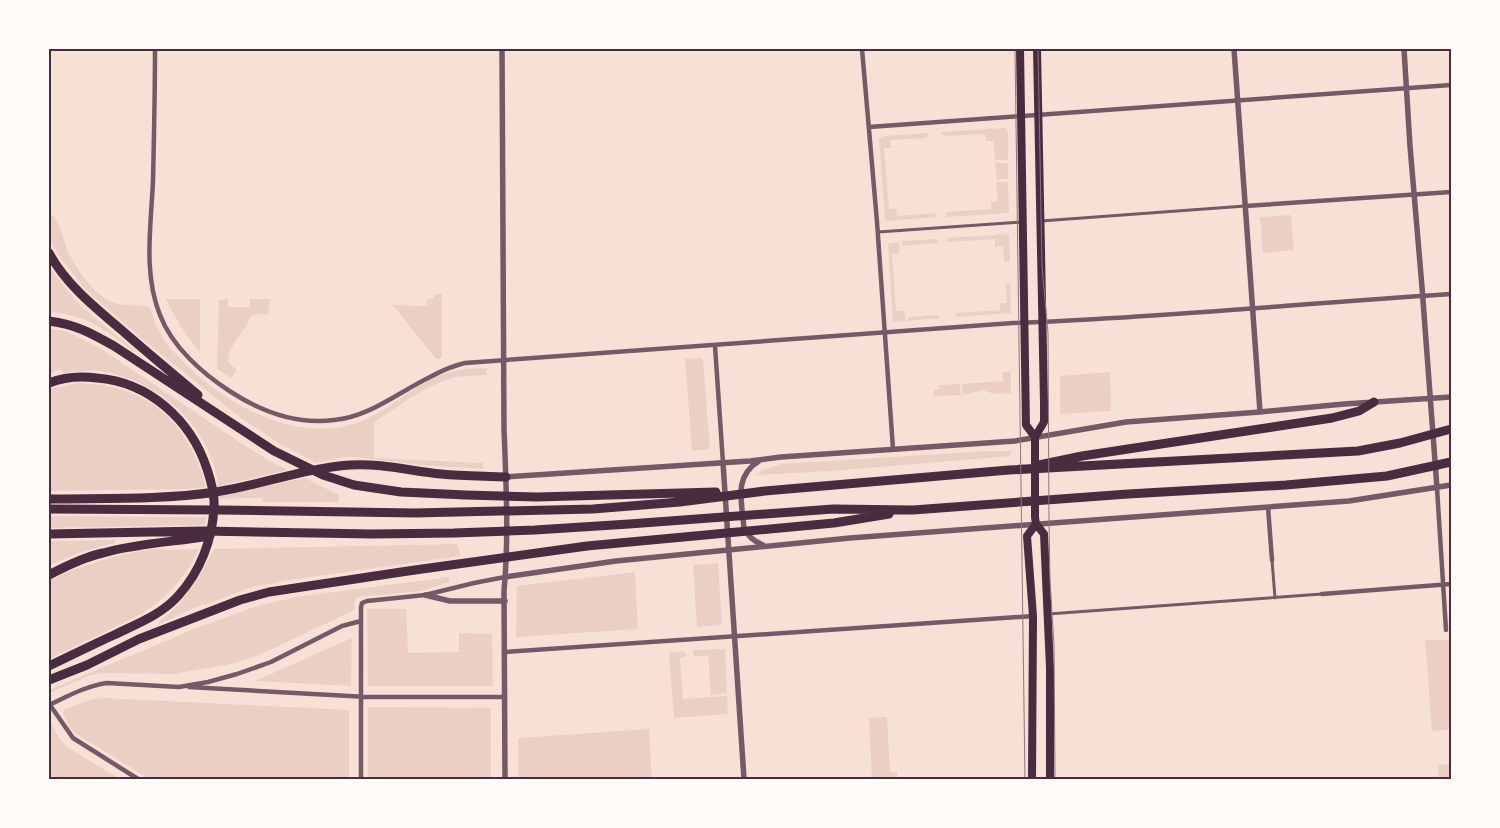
<svg xmlns="http://www.w3.org/2000/svg" width="1500" height="828" font-family="Roboto,sans-serif">
  <rect width="100%" height="100%" fill="#f7e1d7"/>
  <path fill="#ebcfc5" d="M1005,128L1008,133V160H995L993,141H986L985,134L945,136L942,134V132Z
    M928,133V136L926,138L891,140V148H884L889,209H896L897,216L933,213L936,215L937,217L886,221L885,220L879,138L884,136Z
    M995,163H1008V179L997,180Z
    M996,182H1008L1009,213L946,217V212L991,209V202L998,201Z
    M49,213C59,217 64,243 69,254C78,271 95,296 114,303C124,306 135,305 145,306L149,307C153,312 153,319 156,325C160,333 166,343 172,350C219,403 306,455 376,414C393,405 407,393 423,383C444,371 466,368 489,368L486,371L487,375C477,376 466,375 456,377C426,384 400,406 374,422V458L483,463V469L421,465L354,457H344L316,463L280,444L241,418L142,339L86,290L62,260L49,238Z
    M1291,215L1294,250L1263,253L1260,217Z
    M1009,234L1010,261L1004,262L1003,247L1001,246L995,247V239L947,242V238Z
    M938,239V243L902,246V241Z
    M900,242L899,253L892,254L896,311H904L906,321L895,322L893,321L888,244L889,243Z
    M49,266L65,288L83,308L136,351L135,352C117,339 98,323 76,317C67,314 58,313 49,312Z
    M1006,284H1010L1011,313L955,317L957,313L1000,310V303H1007Z
    M435,294H442V358L436,359L396,309L391,305L427,306V299H434Z
    M166,299H200V352C186,335 175,319 166,299Z
    M228,299V307H250V299H270L268,315L258,314L252,316L230,350L228,361L231,365L237,370L231,378L217,369L219,300Z
    M938,315L940,318L908,321V317Z
    M49,329L66,331L100,348L250,449L270,461L288,470L218,486C217,478 216,470 213,463C197,414 149,377 98,371C86,370 75,372 63,373L60,369L49,374Z
    M702,358L703,361L710,449L692,451L685,359Z
    M1011,371V393L994,394L982,390L963,395L962,384L1003,381V372Z
    M1110,372L1111,411L1060,414V376Z
    M79,383C148,385 188,421 206,487L187,489L49,491V389Z
    M960,384L961,395L934,396V390L939,389V385Z
    M990,451H1011V456L831,471L756,475L764,470L780,464Z
    M305,478L339,495L338,502H263L262,498L206,499Z
    M49,516L206,517L205,525L49,528Z
    M115,540V543L81,552L49,565V541Z
    M457,544L461,556L290,580L248,588L205,605L203,604L157,625C162,618 171,613 177,606C194,587 203,571 214,549Z
    M160,548L163,549V550L199,549C184,579 169,596 141,614L49,659V580C85,564 121,553 160,548Z
    M718,563L722,625L697,627L693,565Z
    M635,572L638,629L516,637L517,586Z
    M449,577V582L421,591L358,597L354,602L355,610L257,656L231,664L174,674L103,673L91,675L49,693V690L194,629L257,606L296,597Z
    M367,609H406L408,653L459,652V633L492,634L493,686H368Z
    M352,638L351,686L255,681Z
    M1425,640H1451V729L1432,731Z
    M725,649L727,693L711,695L708,656H694L693,650Z
    M684,651L686,657L680,658L683,699L727,696L728,714L674,718L669,653Z
    M104,698L349,710V779H149L75,733L70,728L63,713L65,709L93,699Z
    M368,707L491,708V779H368Z
    M887,717L890,772H897V777L872,778L869,718Z
    M49,719L60,739L67,747L120,779H49Z
    M649,729L652,779H518V738Z
    M1451,764V779H1438V765Z"/>
  <g fill="none" stroke-linecap="round" stroke-linejoin="round">
    <path stroke="#755966" stroke-width="3" d="M1041,221L1245,206
      M878,232L1022,222
      M1272,560L1275,598
      M1048,614L1322,594"/>
    <path stroke="#755966" stroke-width="4.5" d="M155,49C155,93 154,137 153,181C151,226 143,273 160,315C172,347 203,374 231,392C262,412 297,425 334,420C369,417 399,392 430,377C441,371 452,366 465,363L1013,323C1159,318 1305,303 1451,294
      M862,49L877,222L893,449
      M869,127L1451,85
      M1245,206L1451,192
      M715,346L723,463
      M1437,488L1446,630
      M1268,507L1272,560
      M1322,594L1451,584
      M505,652L1033,616
      M189,687L367,697H505
      M49,705C68,696 86,686 107,683L179,687L208,682L237,674L271,662L342,626L361,621
      M50,705L73,738L138,779
      M361,779V607L362,603L367,601L425,595L474,583L505,577"/>
    <path stroke="#755966" stroke-width="5.5" d="M502,49L504,428C506,482 509,537 504,591L505,779
      M1234,49L1260,412
      M1404,49L1410,146L1422,287L1437,488
      M759,461C733,477 742,502 744,528C748,537 754,541 763,545
      M723,463L744,779
      M506,477L750,461L781,457L1015,441L1126,422L1260,412L1344,404L1451,397
      M505,577L616,561L850,538L1349,501L1451,485
      M425,595L450,601H505"/>
    <path stroke="#4a2c40" stroke-width="8" d="M1020,49L1026,425L1035,437
      M1037,49L1044,403V422L1035,437V517L1036,524L1044,534L1050,668V779
      M1032,779L1033,616L1027,536L1036,524"/>
    <path stroke="#4a2c40" stroke-width="9" d="M49,253C67,286 97,309 125,333C149,354 173,374 198,395
      M49,321C77,325 89,332 114,346L274,451L323,475L354,485L401,492L466,495L537,497L716,492
      M49,383C64,377 81,376 97,378C149,382 191,420 207,469C211,481 215,494 214,506C213,539 200,572 178,596C161,615 136,624 114,635C92,645 70,656 49,666
      M1039,465L1082,456L1332,418L1359,411L1374,402
      M49,499C104,498 161,500 216,492C261,485 305,468 350,465C381,463 411,471 441,474C463,476 485,476 506,477
      M49,509L219,510L415,513L593,509L680,502L765,491L1009,470L1358,451L1400,443L1451,429
      M49,534L203,531L373,534L454,533L535,530L629,524L833,509L913,510L1128,494L1286,485L1387,476L1451,462
      M49,575C66,566 84,557 103,553C138,543 174,542 210,536
      M49,680L87,665L139,639L240,600L269,592L408,571L587,546L834,523L889,514"/>
    <path stroke="#8f747c" stroke-width="1" d="M1015,49L1025,779
      M1038,49L1042,266L1048,333L1049,522L1050,581L1054,644L1055,779"/>
  </g>
  <rect width="1500" height="828" fill="none" stroke="#fffaf5" stroke-width="100"/>
  <rect x="50" y="50" width="1400" height="728" fill="none" stroke="#4a2c40" stroke-width="2"/>
</svg>
